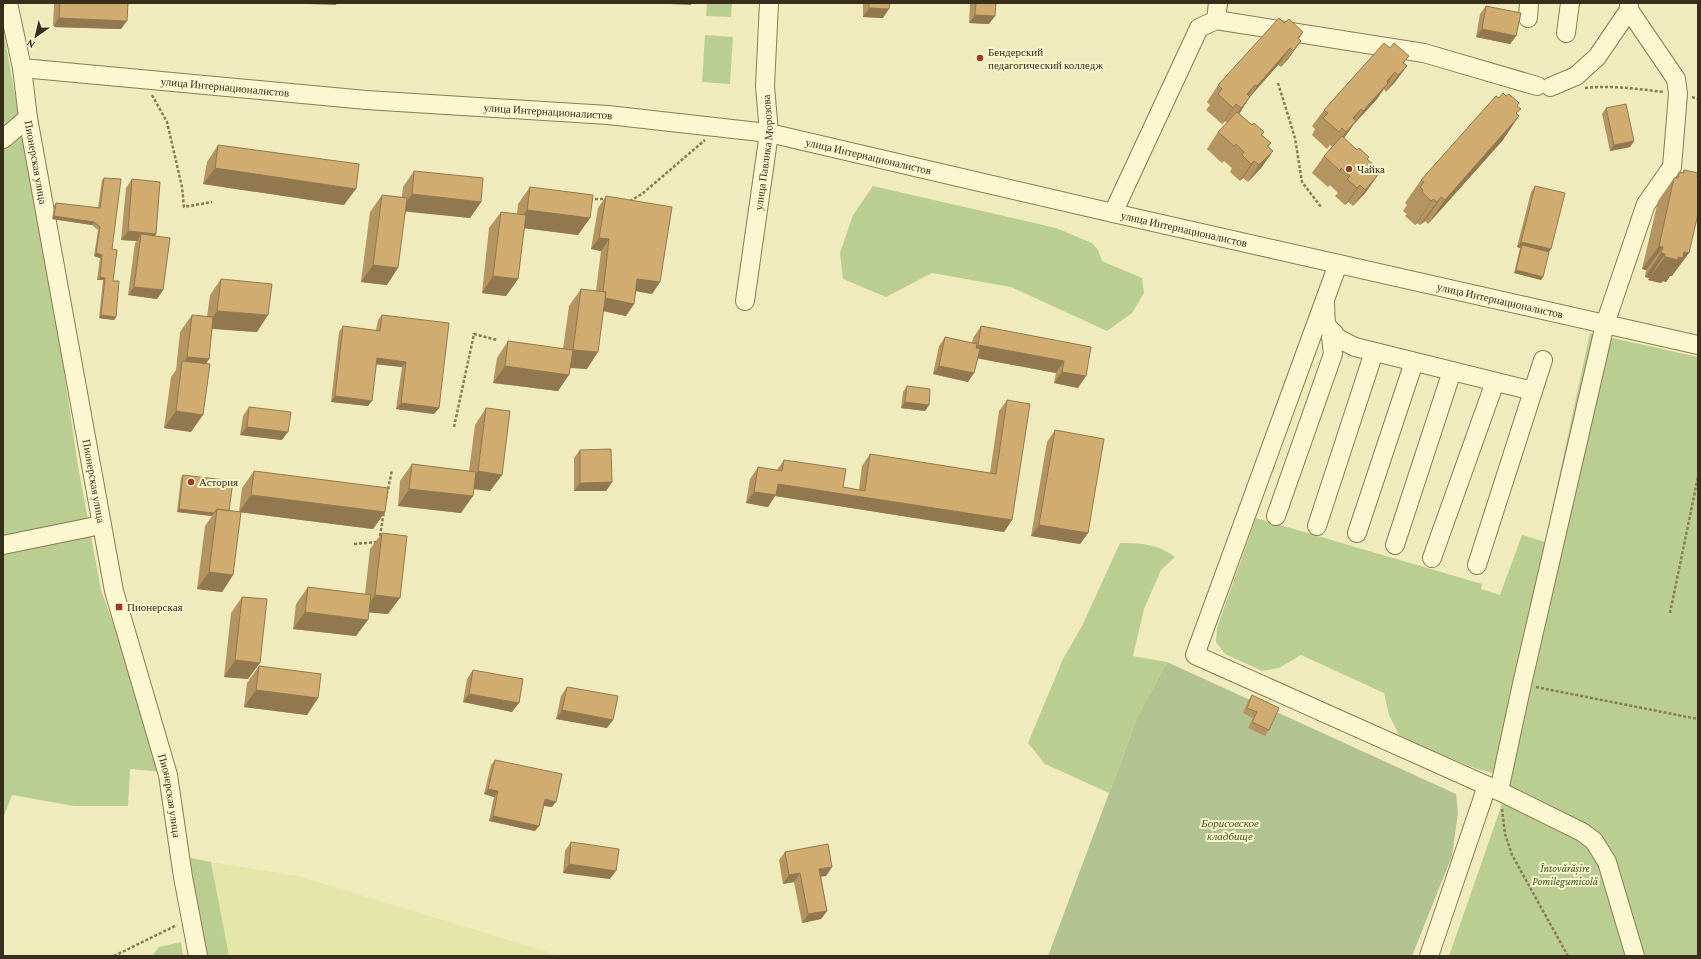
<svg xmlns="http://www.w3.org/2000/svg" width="1701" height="959" font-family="'Crimson Pro',serif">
  <rect width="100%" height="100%" fill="#f0ebbd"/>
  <path fill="#e4e6aa" d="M211,862L298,876L561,956H229Z"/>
  <path fill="#bbce91" d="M707,3H732L731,17L706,16Z
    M3,28L63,365L78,466L101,590L136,686L161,772L130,769L128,806H74L12,795L4,816Z
    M705,35L733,37L730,84L702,82Z
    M873,186L1056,228L1092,243L1098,250L1102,261L1142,278L1144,293L1132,313L1107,331L1011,287L932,273L886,297L843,279L840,253L853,215Z
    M1590,333L1698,357V956H1449L1511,778L1477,769L1425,748L1399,735L1389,715L1384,693L1301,655L1279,668L1262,671L1225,654L1216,642L1217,628L1256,518L1482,584L1481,589L1500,595L1522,535L1545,542Z
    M1120,543C1140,543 1159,544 1175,557L1161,570L1144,609L1133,656L1167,662L1138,716L1109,793L1045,764L1028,743L1063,659L1082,626Z
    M190,858L211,862L229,956H205Z
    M181,942L183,956H152L159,947Z"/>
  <path fill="#b2c291" d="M1167,662L1456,794L1458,813L1452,856L1412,956H1048L1138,716Z"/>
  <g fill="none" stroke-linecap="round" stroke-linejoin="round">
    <g stroke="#897b55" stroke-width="20">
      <g id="minor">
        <path id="s1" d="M8,3L22,68L28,118L114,591L168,775L183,877L198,956"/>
        <path d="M1528,18L1529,3"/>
        <path d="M1216,20L1218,3"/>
        <path d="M1566,33L1570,3"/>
        <path id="s2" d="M22,68L366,100L608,115L769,133L1113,213L1698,345"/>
        <path d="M1550,87L1576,76L1597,57L1629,10"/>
        <path d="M3,139L28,118"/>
        <path d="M1113,213L1199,28L1216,20L1424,53L1537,86"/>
        <path d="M1338,264L1195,655L1499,791L1582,832L1594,841L1607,862L1635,956"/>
        <path id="s3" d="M745,301L769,133L765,86L769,3"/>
        <path d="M1325,304L1326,325L1339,339L1355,347L1533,391"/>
        <path d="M1276,516L1333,354L1331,337L1334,333"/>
        <path d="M1317,526L1374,352"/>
        <path d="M1357,533L1414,362"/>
        <path d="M3,545L101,525"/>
        <path d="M1395,545L1452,371"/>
        <path d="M1432,558L1495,382"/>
        <path d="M1477,565L1543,360"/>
        <path d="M1499,791L1522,684L1605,324L1646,204L1672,167L1678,94L1676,79L1629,10V3"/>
        <path d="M1429,956L1487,786"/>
      </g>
    </g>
    <path stroke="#897b55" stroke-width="2.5" stroke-dasharray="3 2" stroke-linecap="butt" d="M1278,83L1295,138L1302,182L1321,207
      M1585,88C1612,85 1637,89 1664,92
      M152,95L167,122L182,187L184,207L212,202
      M1692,97L1698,99
      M595,199H607
      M630,201L642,194L705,140
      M454,427L474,334L497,340
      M386,499L392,470
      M380,536L384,511
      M354,544L378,542
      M1670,613L1698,477
      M1536,687L1698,719
      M1502,809L1505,834L1512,855L1568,956
      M114,956L177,925"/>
    <use href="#minor" stroke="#fbf7d0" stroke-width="18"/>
  </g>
  <path fill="#b49460" d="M54,3H128L121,29L53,27Z
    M863,3H890L883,18L863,17Z
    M953,3H996L989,24L969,23L970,4Z
    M1486,6L1516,36L1510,44L1476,37L1480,14Z
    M1284,23L1303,32L1299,39L1289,58L1281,67L1278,65L1249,98L1239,114L1271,143L1268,147L1273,151L1261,168L1248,182L1243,178L1240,181L1230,172L1232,168L1224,161L1222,163L1207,149L1218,132L1227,123L1225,121L1222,124L1206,110L1210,105L1207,102L1218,85Z
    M1404,63L1407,66L1395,82L1386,92L1384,89L1377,99L1354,124L1344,138L1357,150L1369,157L1367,159L1376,167L1374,171L1378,175L1366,192L1353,206L1348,202L1345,205L1335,196L1338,193L1330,185L1328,187L1312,173L1324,156L1332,147L1330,145L1327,149L1312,135L1315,129L1312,126L1324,110Z
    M1499,98L1517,106V114L1503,140L1428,224L1425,221L1420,225L1417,223L1415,225L1405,216L1407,214L1403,211L1407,205L1405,203L1421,180Z
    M1606,108L1634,141L1630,147L1610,151L1602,114Z
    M218,145L344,205L203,184L207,162Z
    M1684,170L1697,177L1672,276H1670L1666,282L1663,281L1661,283L1648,280L1649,278L1645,277L1646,270L1642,269L1658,201L1674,178H1675L1679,172L1682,173Z
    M414,171L481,202L470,218L406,211L387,285L361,282L370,212L382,195L402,197L403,187Z
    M104,178L112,249L113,281L116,317L114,320L99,318L103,280H97L100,258L94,256L98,230L92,225L52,219L54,206L56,203L98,208L102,180Z
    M132,179L156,234L154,236L163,290L157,299L128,295L135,243L137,241L121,240L126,188Z
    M1535,186L1551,249L1549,252L1541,280L1514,273L1520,248L1517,247L1531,192Z
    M530,187L590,218L578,235L524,228L518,279L506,296L482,293L489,228L501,212L517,214L518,204Z
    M606,196L660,282L652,294L636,291L634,304L626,316L603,311L587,369L570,368L558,391L493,383L497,358L508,341L563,349L569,306L581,289L596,291L601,251L591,249L598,208Z
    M221,279L257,332L212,329L209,359L206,364L191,432L164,428L171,377L176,370L180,332L192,315L207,317L210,295Z
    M382,315L439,408L434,414L396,409L402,367L376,364L368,406L331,402L339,332L343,326L376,330L378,320Z
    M981,326L1091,347L1078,388L1054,383L1056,373L978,358L968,382L933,374L939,346L945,337L972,343L973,338Z
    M907,386L929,405L925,411L901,408L903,392Z
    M1007,400L1012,520L1004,532L775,496L768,507L746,503L750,479L758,467L777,470L784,460L843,487L859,490L862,466L870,454L990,473L999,411Z
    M249,407L282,440L240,435L243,416Z
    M486,408L502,475L490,491L474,489L461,513L398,506L400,481L412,464L469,471L475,425Z
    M1055,430L1088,533L1080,544L1031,536L1047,442Z
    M580,450L612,482L606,491H574V458Z
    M254,471L385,512L373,529L239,512L242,488Z
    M183,475L229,511L233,575L222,592L197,589L205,526L212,516L177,512L181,478Z
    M382,533L388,614L369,612L356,636L293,629L296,604L308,587L365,594L370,549Z
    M242,597L248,679L224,677L231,613Z
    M259,666L318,698L307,715L244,707L247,683Z
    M473,670L512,712L463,702L467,679Z
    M567,687L607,728L556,719L561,696Z
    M1252,695L1269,730L1265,736L1248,728L1253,718L1243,713L1248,701Z
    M495,760L552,807L544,806L539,826L535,831L489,821L494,797L484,794L491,765Z
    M571,842L610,879L563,873L565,851Z
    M785,852L832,867L826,876H821L827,911L821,919L802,923L794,882L783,884L779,860Z"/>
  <path fill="#92784e" d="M280,3H337L336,5Z
    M671,3H692L691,5L670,4Z
    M953,3H971L970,4Z
    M869,8L889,9L883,18L863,17Z
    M975,15L995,16L989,24L969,23Z
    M59,18L127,21L121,29L53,27Z
    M1482,29L1516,36L1510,44L1476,37Z
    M1301,41L1289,58L1281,67L1293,51Z
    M1290,48L1278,65L1249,98L1239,114L1229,125L1241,108L1247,100L1257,86Z
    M1407,66L1395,82L1386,92L1398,75Z
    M1395,72L1377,99L1354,124L1344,138L1335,149L1346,132L1353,125L1363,111Z
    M1255,85L1244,101L1247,94Z
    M1236,104L1225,121L1222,124L1233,108Z
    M1361,109L1349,126L1353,118Z
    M1519,116L1503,140L1428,224L1445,200Z
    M1634,141L1630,147L1610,151L1614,145Z
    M1273,151L1261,168L1248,182L1259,165Z
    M1254,161L1243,178L1240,181L1251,164Z
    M215,168L356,189L344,205L203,184Z
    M1378,175L1366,192L1353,206L1365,190Z
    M1360,185L1348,202L1345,205L1357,188Z
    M412,194L481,202L470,218L400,211Z
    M1441,197L1425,221L1420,225L1437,202Z
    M1433,199L1417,223L1415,225L1431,201Z
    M527,210L590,218L578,235L515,227Z
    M54,216L94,222L92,225L52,219Z
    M128,231L156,234L150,242L141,234L137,241L121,240Z
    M599,238L609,239L601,251L591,249Z
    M1521,242L1551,249L1547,254L1522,245L1520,248L1517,247Z
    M1659,246L1663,247L1646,270L1642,269Z
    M1684,252L1689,253L1672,276H1670L1666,282L1663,281L1661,283L1648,280L1665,257Z
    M96,253L102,255L100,258L94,256Z
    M1661,253L1665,254L1649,278L1645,277Z
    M373,265L398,268L387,285L361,282Z
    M1516,270L1543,277L1541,280L1514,273Z
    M493,276L518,279L506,296L482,293Z
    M100,277L105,278L103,280H97Z
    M637,279L660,282L652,294L629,290Z
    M134,287L163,290L157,299L128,295Z
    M602,297L634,304L626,316L594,309Z
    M217,311L268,315L257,332L205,328Z
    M101,315L116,317L114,320L99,318Z
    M978,345L1064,361L1056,373L970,357Z
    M573,350L598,352L587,369L561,367Z
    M187,357L209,359L197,376L182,365Z
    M377,358L406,362L402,367L373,364Z
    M505,366L569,375L558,391L493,383Z
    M939,366L974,373L968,382L933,374Z
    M1062,372L1086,376L1078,388L1054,383Z
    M335,396L372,401L368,406L331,402Z
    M905,402L929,405L925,411L901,408Z
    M401,403L439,408L434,414L396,409Z
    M176,411L203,415L191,432L164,428Z
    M247,427L288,432L282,440L240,435Z
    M478,471L502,475L490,491L466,488Z
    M612,482L606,491H574L580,483Z
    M778,484L1012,520L1004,532L775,496L768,507L746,503L754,492Z
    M409,489L473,496L461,513L398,506Z
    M251,495L385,512L373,529L239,512Z
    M179,509L214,513L212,516L177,512Z
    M1039,525L1088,533L1080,544L1031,536Z
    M209,572L233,575L222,592L197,589Z
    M375,595L400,598L388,614L363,612Z
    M305,612L368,620L356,636L293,629Z
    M235,660L260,663L248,679L224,677Z
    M256,690L318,698L307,715L244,707Z
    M469,694L519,703L512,712L463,702Z
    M562,710L613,720L607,728L556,719Z
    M488,789L498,791L494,797L484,794Z
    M545,799L556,802L552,807L541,805Z
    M493,816L539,826L535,831L489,821Z
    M569,864L616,871L610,879L563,873Z
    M832,867L826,876L813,878L819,869Z
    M800,873L794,882L783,884L789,875Z
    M827,911L821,919L802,923L808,914Z"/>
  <path fill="#d1ac70" stroke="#92784e" d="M60,3H128L127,21L59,18Z
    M869,3H890L889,9L869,8Z
    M976,3H996L995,16L975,15Z
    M1486,6L1521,13L1516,36L1482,29Z
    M1279,18L1284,23L1289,19L1303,32L1298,38L1301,41L1293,51L1290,48L1257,86L1255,85L1247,94L1250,97L1241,108L1236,104L1233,108L1218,94L1222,89L1218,85Z
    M1384,43L1390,48L1394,43L1409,56L1403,63L1407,66L1398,75L1395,72L1387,81L1388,83L1363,111L1361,109L1353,118L1356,121L1346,132L1342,128L1339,132L1323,118L1328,113L1324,110Z
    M1503,93L1506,96L1509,94L1519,103L1517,106L1521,109L1516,113L1519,116L1445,200L1441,197L1437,202L1433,199L1431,201L1422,192L1423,190L1420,187L1424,182L1421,180L1496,96L1499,98Z
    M1626,104L1634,141L1614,145L1606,108Z
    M1237,112L1252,125L1254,123L1264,132L1261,135L1271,143L1267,146L1273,151L1259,165L1254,161L1251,164L1242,155L1244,152L1236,144L1234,146L1218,132Z
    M1342,136L1357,150L1359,148L1369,157L1367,159L1376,167L1373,171L1378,175L1365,190L1360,185L1357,188L1347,179L1350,176L1341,168L1340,171L1324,156Z
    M218,145L359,164L356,189L215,168Z
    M1684,170L1698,173L1697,177H1698V214L1689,253L1684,252L1683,258L1678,257V260L1665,257V254L1661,253L1663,247L1659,246L1674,178H1678L1679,172L1684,173Z
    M414,171L483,178L481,202L412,194Z
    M104,178L121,179L112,249L117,250L113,281H119L116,317L101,315L105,278L100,277L102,255L96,253L100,227L94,222L54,216L56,203L100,208Z
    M132,179L160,182L156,234L128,231Z
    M1535,186L1565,193L1551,249L1521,242Z
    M530,187L593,195L590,218L527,210Z
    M382,195L407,198L398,268L373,265Z
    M606,196L672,207L660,282L637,279L634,304L605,298L606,292H603L609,239L599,238Z
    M501,212L526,215L518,279L493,276Z
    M141,234L170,238L163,290L134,287Z
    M1522,245L1549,252L1543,277L1516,270Z
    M221,279L272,284L268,315L217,311Z
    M581,289L606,292L598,352L573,350Z
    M192,315L213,317L209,359L187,357Z
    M382,315L449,323L439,408L401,403L406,362L377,358L372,401L335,396L343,326L380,331Z
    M981,326L1091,347L1086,376L1062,372L1064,361L978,345Z
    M945,337L977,344L976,348L980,349L974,373L939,366Z
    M508,341L573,350L569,375L505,366Z
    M182,361L210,364L203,415L176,411Z
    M907,386L930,389L929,405L905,402Z
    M1007,400L1030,404L1012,520L778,484L776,495L754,492L758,467L782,471L784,460L846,469L843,487L865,491L870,454L996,474Z
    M249,407L291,412L288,432L247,427Z
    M486,408L510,411L502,475L478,471Z
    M1055,430L1104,439L1088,533L1039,525Z
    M611,449L612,482L580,483V450Z
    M412,464L476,472L473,496L409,489Z
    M254,471L388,488L385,512L251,495Z
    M183,475L233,481L229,511L217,509L214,513L179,509Z
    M217,509L241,512L233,575L209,572Z
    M382,533L407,536L400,598L375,595Z
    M308,587L371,595L368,620L305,612Z
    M242,597L267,599L260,663L235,660Z
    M259,666L321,674L318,698L256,690Z
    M473,670L523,679L519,703L469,694Z
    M567,687L618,696L613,720L562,710Z
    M1252,695L1279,708L1269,730L1252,722L1257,712L1247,708Z
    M495,760L562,774L556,802L545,799L539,826L493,816L498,791L488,789Z
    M571,842L619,849L616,871L569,864Z
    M828,844L832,867L819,869L827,911L808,914L800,873L789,875L785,852Z"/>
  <g fill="#9b3a22" stroke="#f7f4cd" stroke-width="1.5">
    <circle cx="980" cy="58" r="4"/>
    <circle cx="1349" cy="169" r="4"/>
    <circle cx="191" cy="482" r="4"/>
    <rect x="115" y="603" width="8" height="8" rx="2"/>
  </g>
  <g text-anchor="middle" stroke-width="4" stroke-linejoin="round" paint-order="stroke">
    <g font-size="11" fill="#372e1b" stroke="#f7f4cd" text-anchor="start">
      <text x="988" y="56">Бендерский<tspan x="988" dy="13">педагогический колледж</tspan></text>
      <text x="1357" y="173">Чайка</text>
      <text x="199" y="486">Астория</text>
      <text x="127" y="611">Пионерская</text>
    </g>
    <g font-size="11" fill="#372e1b" stroke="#f7f4cd">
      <text dy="4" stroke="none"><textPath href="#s2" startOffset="204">улица Интернационалистов</textPath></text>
      <text dy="4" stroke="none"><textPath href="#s2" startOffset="528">улица Интернационалистов</textPath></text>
      <text dy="4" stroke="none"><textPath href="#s3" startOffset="150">улица Павлика Морозова</textPath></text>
      <text dy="4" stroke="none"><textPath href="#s2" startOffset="852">улица Интернационалистов</textPath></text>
      <text dy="4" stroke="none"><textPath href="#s1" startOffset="162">Пионерская улица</textPath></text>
      <text dy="4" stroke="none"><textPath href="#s2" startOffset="1176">улица Интернационалистов</textPath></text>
      <text dy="4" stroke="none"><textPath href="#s2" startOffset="1500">улица Интернационалистов</textPath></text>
      <text dy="4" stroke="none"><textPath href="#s1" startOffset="486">Пионерская улица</textPath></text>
      <text dy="4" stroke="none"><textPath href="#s1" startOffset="810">Пионерская улица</textPath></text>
    </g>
    <g font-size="11" font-style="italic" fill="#3d5520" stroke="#f7f4cd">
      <text x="1230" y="827">Борисовское<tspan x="1230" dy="13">кладбище</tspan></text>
      <text x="1565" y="872">Întovărășire<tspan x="1565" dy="13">Pomilegumicolă</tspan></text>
    </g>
  </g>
  <rect width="1701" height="959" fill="none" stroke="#372e1b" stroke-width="8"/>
  <g transform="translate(36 36) rotate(214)" stroke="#f7f4cd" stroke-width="3" paint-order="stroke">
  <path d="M0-3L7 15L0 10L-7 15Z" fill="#372e1b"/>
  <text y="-6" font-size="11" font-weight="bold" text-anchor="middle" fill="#372e1b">N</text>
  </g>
</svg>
